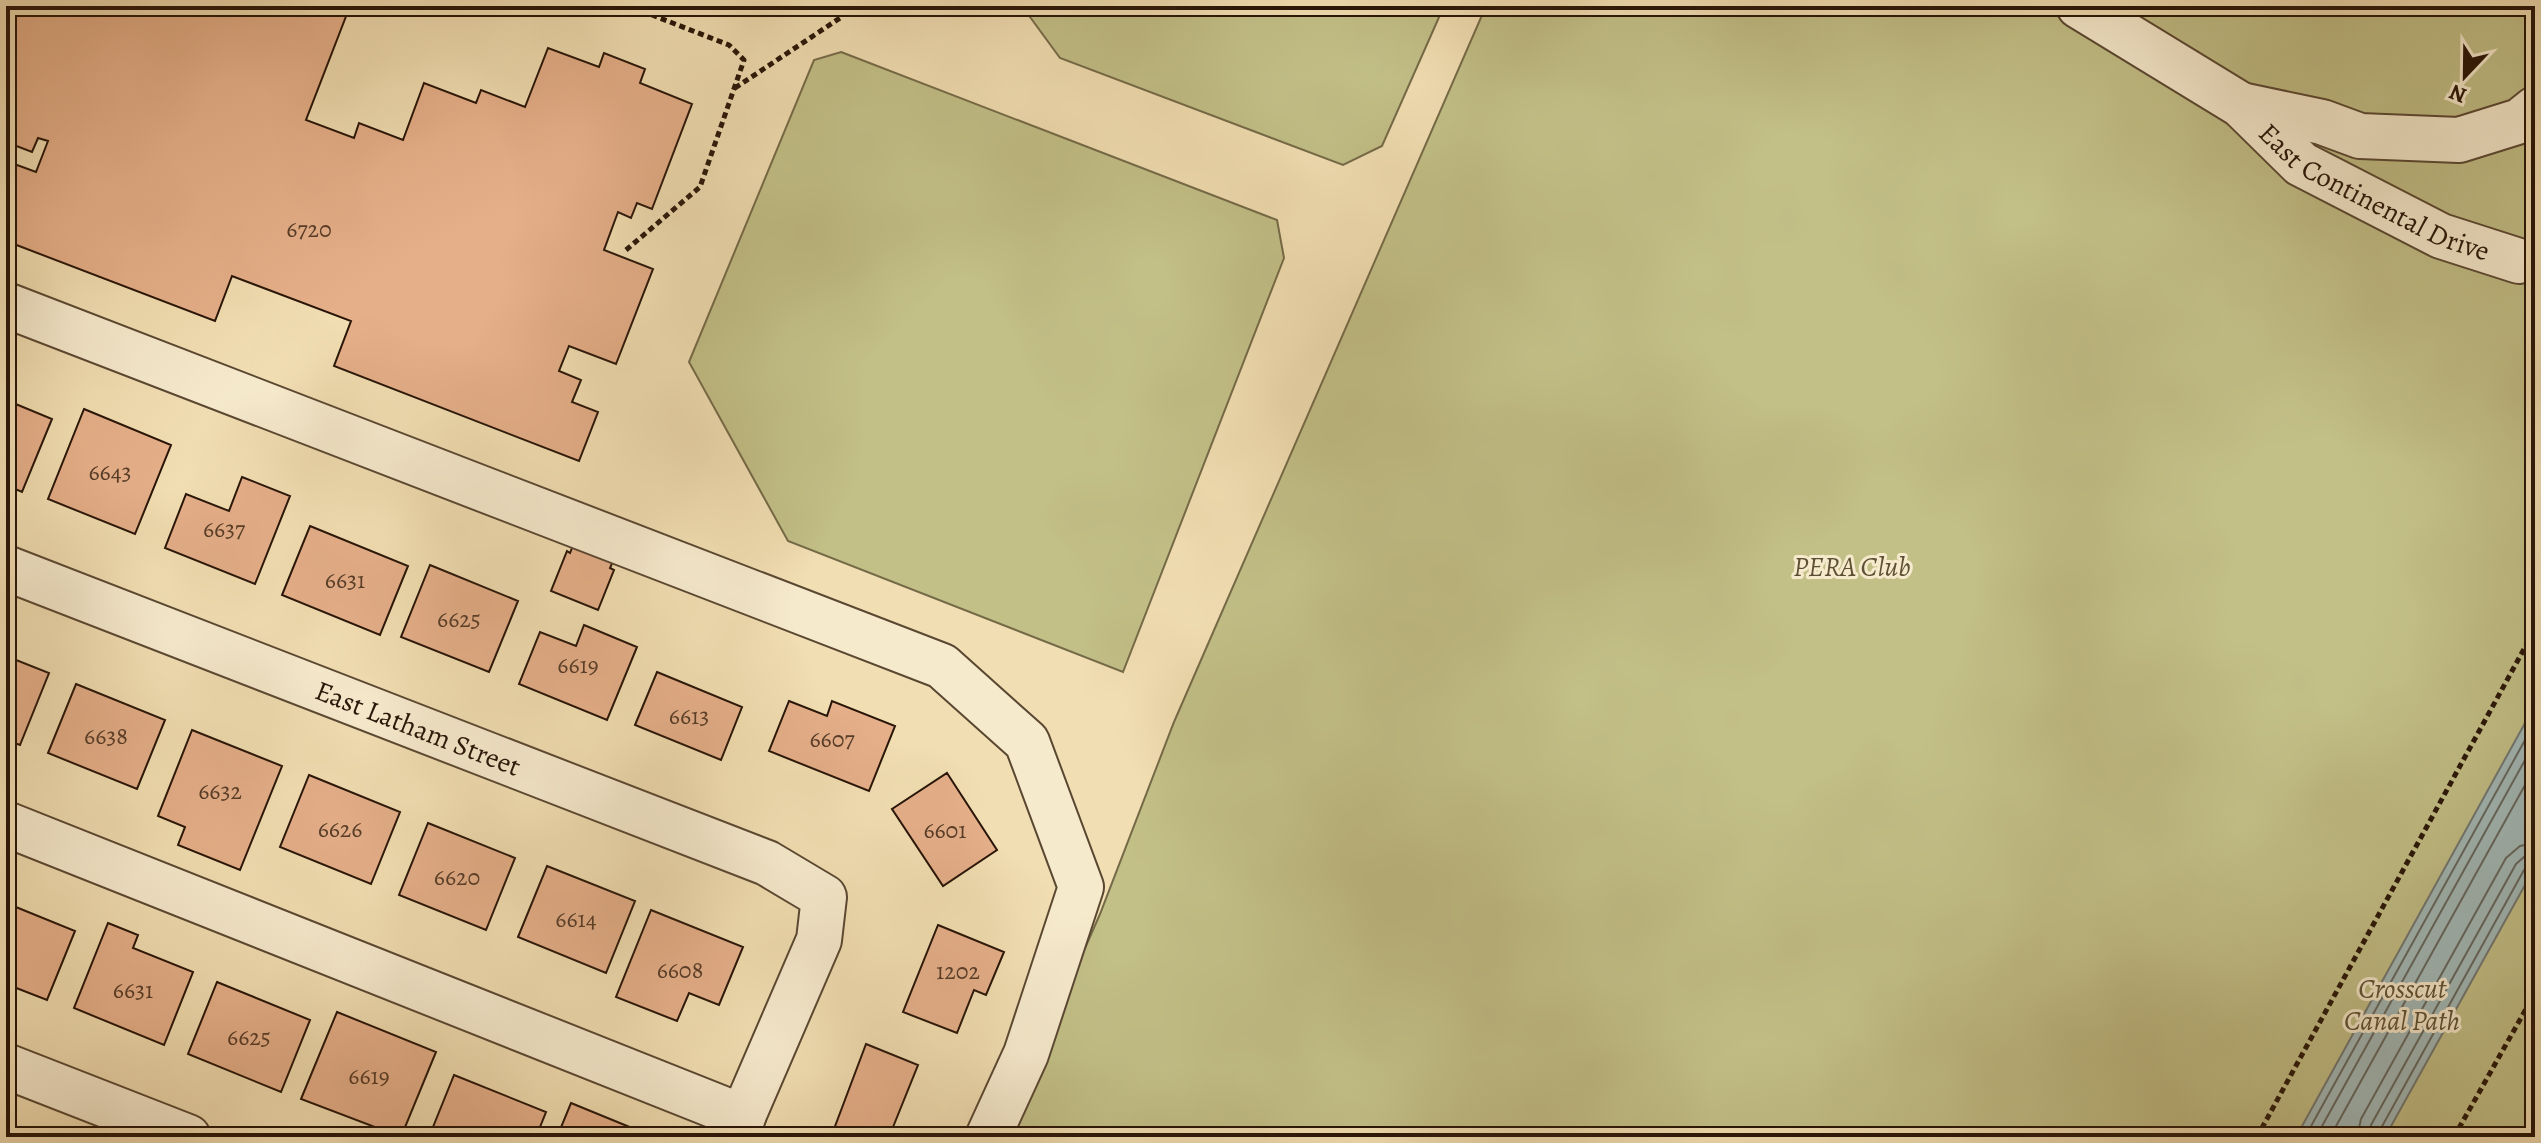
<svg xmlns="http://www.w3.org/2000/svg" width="2541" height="1143" font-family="Alegreya,serif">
  <rect width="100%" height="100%" fill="#f1deb2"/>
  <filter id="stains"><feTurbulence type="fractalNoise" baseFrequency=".0025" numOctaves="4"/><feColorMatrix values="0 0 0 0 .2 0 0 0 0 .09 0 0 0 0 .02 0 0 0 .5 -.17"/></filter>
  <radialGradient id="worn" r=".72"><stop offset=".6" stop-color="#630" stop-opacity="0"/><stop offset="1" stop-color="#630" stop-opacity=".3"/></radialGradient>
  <path fill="#c2bf87" stroke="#756a48" stroke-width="2" d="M1022,6H1444L1382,146L1343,165L1060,58Z
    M1486,6H2535V1137H1002L1100,914L1174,722Z
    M841,52L1277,220L1284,258L1123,672L788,541L689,362L814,60Z"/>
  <path fill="#a1b9b8" stroke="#717772" stroke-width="2" d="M2535,705V867L2385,1137H2296Z"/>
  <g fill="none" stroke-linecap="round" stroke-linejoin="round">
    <path stroke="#646760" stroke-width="2" d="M2305,1137L2535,722
      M2316,1137L2535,742
      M2330,1137L2535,767
      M2357,1137L2361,1119L2506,858L2520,846L2535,843
      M2369,1137L2371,1125L2516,864L2525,856L2535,855
      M2379,1137L2380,1130L2524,870L2535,865"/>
  </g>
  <path fill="#e5af89" stroke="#281508" stroke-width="2" d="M6,6H350L306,120L354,138L359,123L403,140L424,83L476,103L481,90L525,107L548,48L599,67L604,53L645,69L640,83L692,104L652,209L637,203L631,218L618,212L604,250L653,269L616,364L569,346L559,371L581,380L572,402L598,412L579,461L334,366L351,321L232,276L215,321L6,241V161L36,172L48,141L38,138L32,152L6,142Z
    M6,400L52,419L22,492L6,485Z
    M84,409L171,445L135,534L48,499Z
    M242,477L290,496L255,584L165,548L186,494L229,511Z
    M310,526L408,566L380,635L282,595Z
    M574,543L614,559L610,568L614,570L598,610L551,591L567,551L570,553Z
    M430,565L518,601L489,672L401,637Z
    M584,625L637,647L607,720L519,684L540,632L576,646Z
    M6,656L49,673L20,745L6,740Z
    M657,672L742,707L721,760L635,725Z
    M76,684L165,720L137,789L48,753Z
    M789,701L827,716L832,701L895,726L869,791L769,751Z
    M192,730L282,766L240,870L178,845L185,827L158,816Z
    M947,773L997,850L943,886L892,809Z
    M309,775L400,812L371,884L280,847Z
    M428,823L515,858L486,930L399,895Z
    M547,866L635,901L606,973L518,937Z
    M6,903L75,931L47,1000L6,984Z
    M651,910L743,947L719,1005L689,993L677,1021L616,997Z
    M108,923L138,935L133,948L193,972L164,1045L74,1008Z
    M938,925L1004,952L986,995L974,990L957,1033L903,1012Z
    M217,982L310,1020L281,1092L188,1054Z
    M337,1012L436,1052L401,1137L301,1099Z
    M866,1044L918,1065L889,1137H831Z
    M454,1075L546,1112L536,1137H429Z
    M571,1103L654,1137H557Z"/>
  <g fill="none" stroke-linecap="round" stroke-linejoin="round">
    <g stroke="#5a4732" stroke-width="48">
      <g id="minor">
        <path id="s1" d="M2079,6L2241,105L2301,164L2441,236L2519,261"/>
        <path d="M2241,105L2322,122L2360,136L2459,140L2520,121L2535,109"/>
        <path d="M6,305L942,666L1027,742L1081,887L1026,1054L988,1137"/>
        <path id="s2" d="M6,568L767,863L824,897L819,940L734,1137"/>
        <path d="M6,824L743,1117"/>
        <path d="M6,1066L188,1137"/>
      </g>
    </g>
    <path stroke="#281508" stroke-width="5" stroke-dasharray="6 4" stroke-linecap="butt" d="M735,88L843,16L846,6
      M626,250L700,187L744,60L729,45L629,6
      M2257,1137L2535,629
      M2454,1137L2535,993"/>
    <use href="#minor" stroke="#f6eacd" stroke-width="44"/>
  </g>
  <g text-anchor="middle" stroke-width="6" stroke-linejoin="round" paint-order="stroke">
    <g font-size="24" fill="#573c28">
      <text x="309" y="237">6720</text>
      <text x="110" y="480">6643</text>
      <text x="224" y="537">6637</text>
      <text x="345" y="588">6631</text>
      <text x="459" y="627">6625</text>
      <text x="578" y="673">6619</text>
      <text x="689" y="724">6613</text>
      <text x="106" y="744">6638</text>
      <text x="832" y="747">6607</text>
      <text x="220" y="799">6632</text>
      <text x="340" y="837">6626</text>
      <text x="945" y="838">6601</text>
      <text x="457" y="885">6620</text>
      <text x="576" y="927">6614</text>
      <text x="680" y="978">6608</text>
      <text x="958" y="979">1202</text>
      <text x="133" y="998">6631</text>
      <text x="249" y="1045">6625</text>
      <text x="369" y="1084">6619</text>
    </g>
    <g font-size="28" fill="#281508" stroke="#f6eacd">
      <text dy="10" stroke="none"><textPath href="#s1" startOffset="352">East Continental Drive</textPath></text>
      <text dy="10" stroke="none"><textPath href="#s2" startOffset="442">East Latham Street</textPath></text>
    </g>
    <g font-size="28" font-style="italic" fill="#5e5034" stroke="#f6eacd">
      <text x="1852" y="576">PERA Club</text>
      <text x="2402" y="998">Crosscut<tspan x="2402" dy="32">Canal Path</tspan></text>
    </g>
  </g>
  <rect width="2541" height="1143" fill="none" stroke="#f1deb2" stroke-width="32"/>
  <rect x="8" y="8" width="2525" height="1127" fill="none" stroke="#281508" stroke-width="4"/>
  <rect x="16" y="16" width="2509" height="1111" fill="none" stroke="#281508" stroke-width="2"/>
  <g transform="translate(2465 76) rotate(202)" stroke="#f6eacd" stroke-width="6" paint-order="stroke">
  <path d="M0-6L14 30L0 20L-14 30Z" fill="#281508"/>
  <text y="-12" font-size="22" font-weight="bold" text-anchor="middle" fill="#281508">N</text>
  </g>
  <rect width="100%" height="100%" filter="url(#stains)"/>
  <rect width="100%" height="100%" fill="url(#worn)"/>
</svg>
